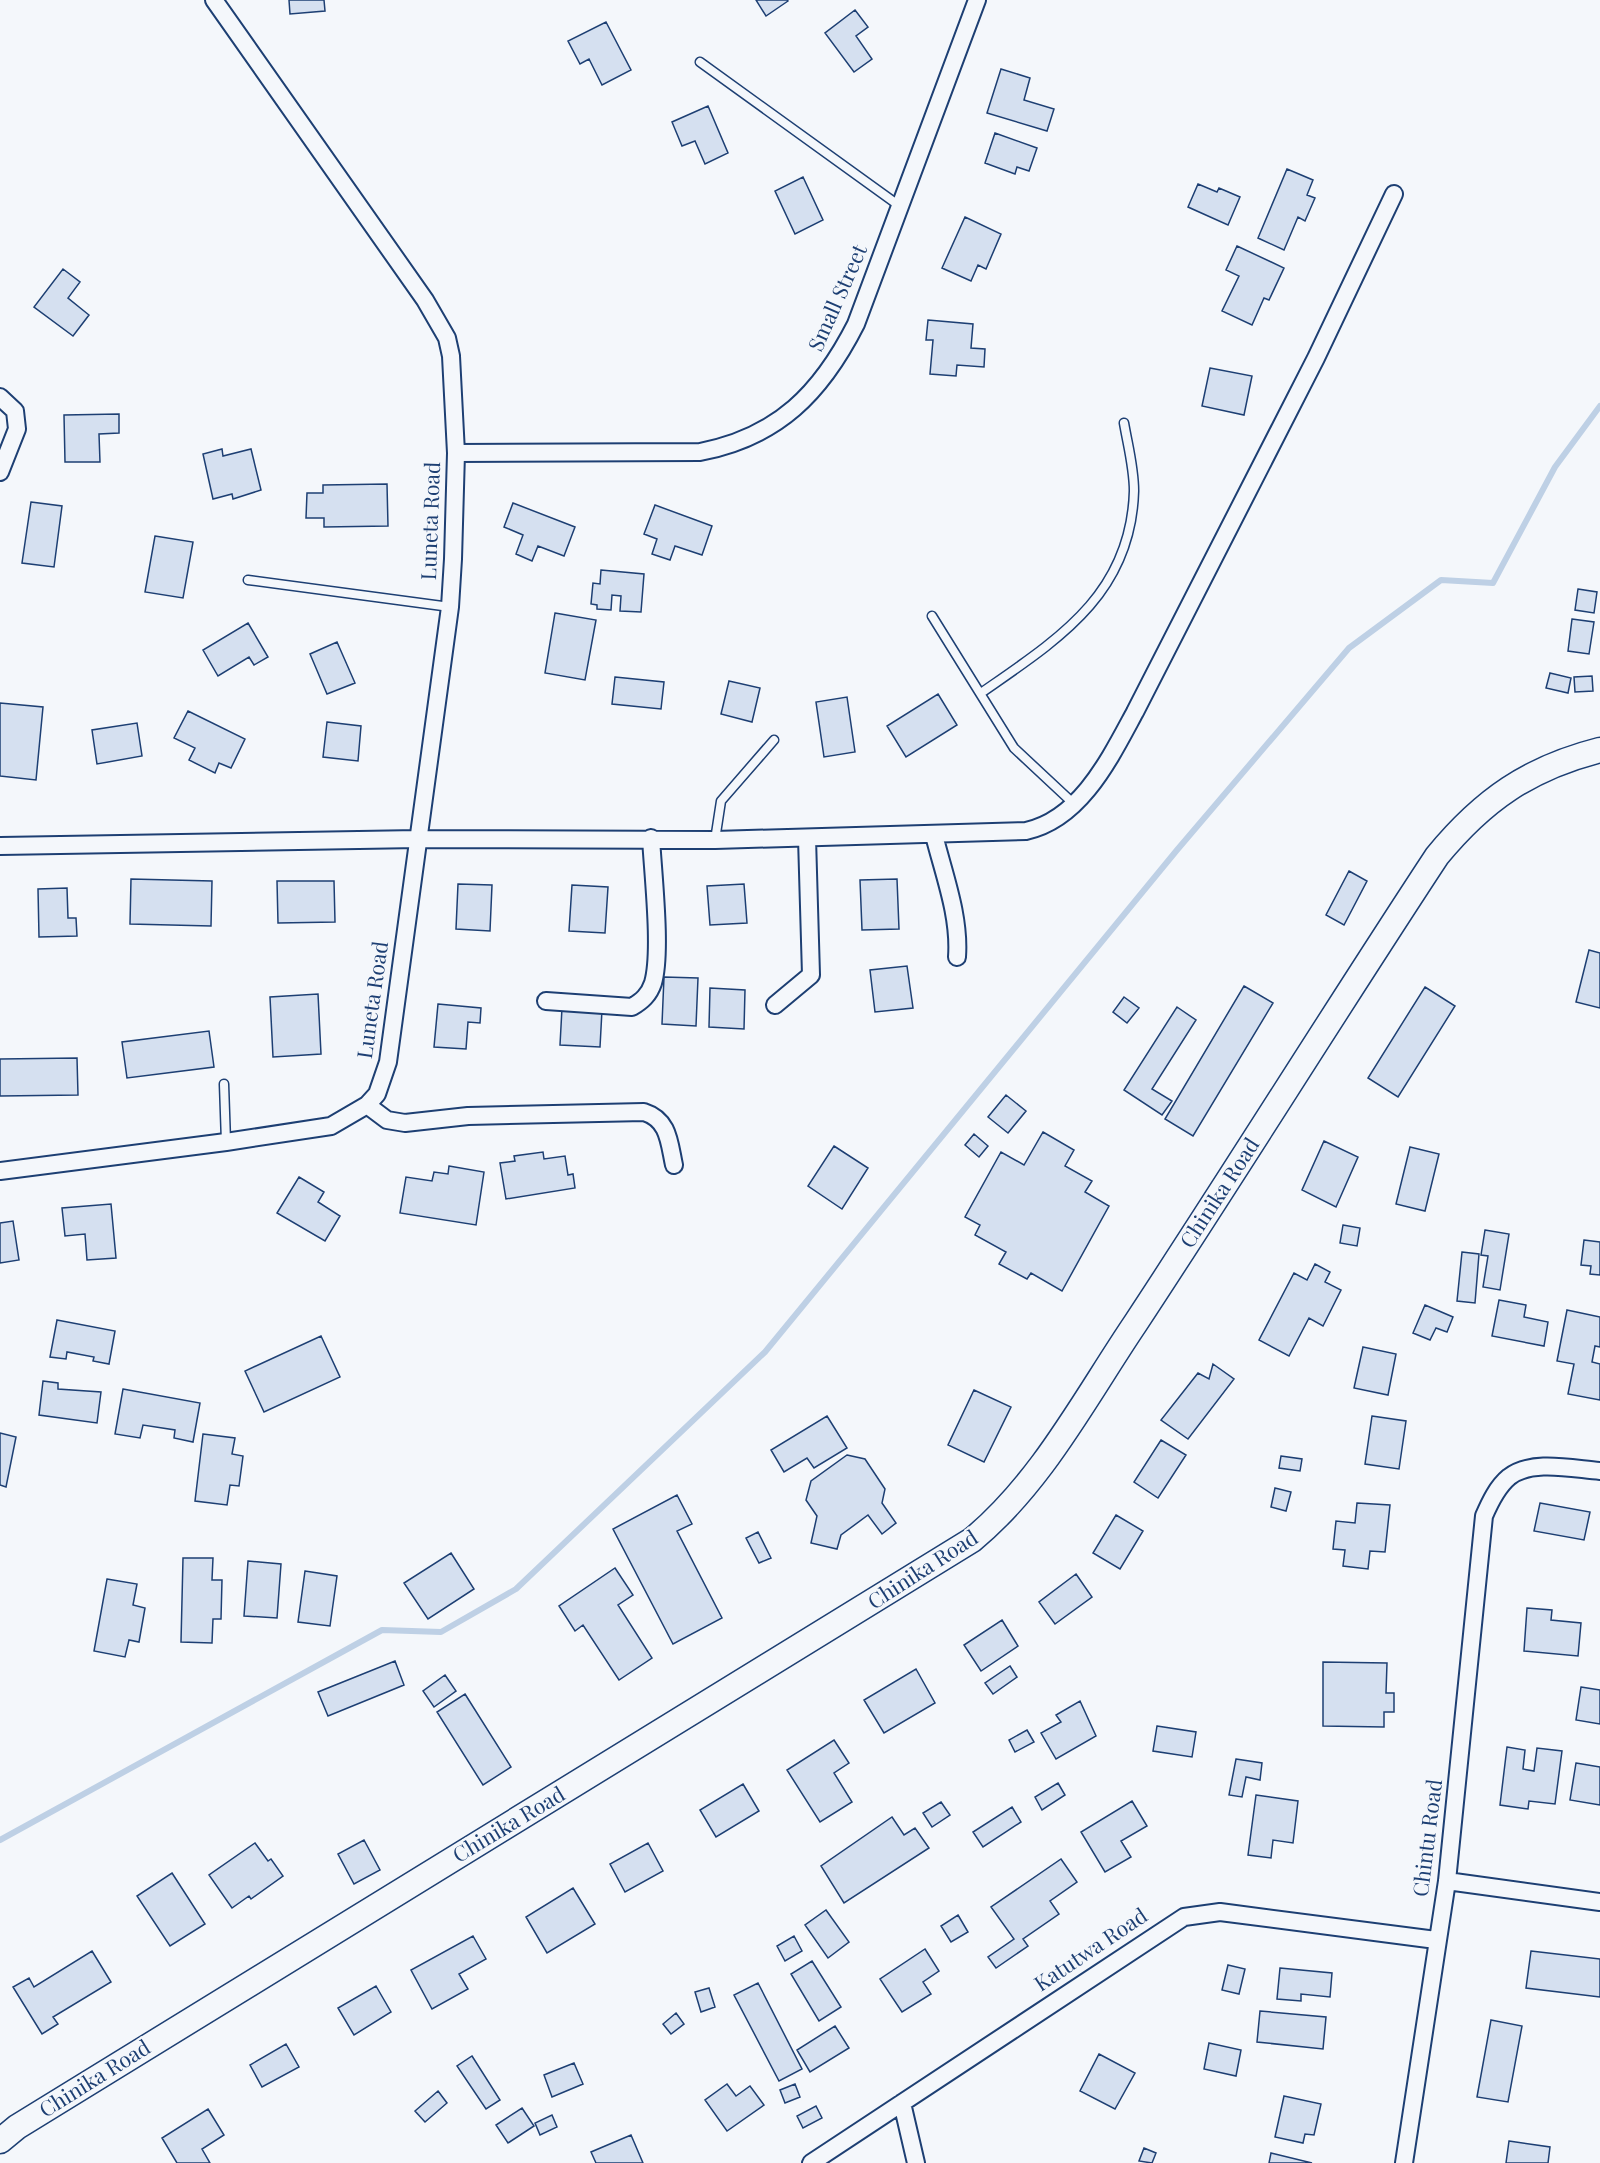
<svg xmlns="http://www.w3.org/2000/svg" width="1600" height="2163" font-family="'Playfair Display',serif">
  <rect width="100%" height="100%" fill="#f4f7fb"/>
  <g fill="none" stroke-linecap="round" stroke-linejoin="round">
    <path stroke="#bed0e5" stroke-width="6" d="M0,1840L382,1630L441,1632L516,1589L765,1352L1177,850L1349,648L1441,580L1493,583L1555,467L1600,406"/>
  </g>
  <path fill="#d5e0f0" stroke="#1d3f73" stroke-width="1.5" d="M289,0H324L325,11L290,14Z
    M756,0H787L788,1L766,16Z
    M855,10L868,27L856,36L872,59L854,72L825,33Z
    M606,22L631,70L602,85L589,59L580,64L568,41Z
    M1001,69L1030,78L1024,100L1054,109L1047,131L987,113Z
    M708,106L728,153L705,164L695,141L682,146L672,122Z
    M995,133L1037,148L1029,171L1017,167L1015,174L985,163Z
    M1287,169L1313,180L1307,195L1315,198L1305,221L1298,217L1284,250L1258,238Z
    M803,177L823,220L795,234L775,191Z
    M1198,184L1217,192L1219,188L1240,197L1228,225L1188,207Z
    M965,217L1001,234L986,269L978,265L971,281L942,268Z
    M1237,246L1284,268L1269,300L1264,298L1252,325L1222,311L1239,276L1226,270Z
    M63,269L80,282L68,298L89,315L73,336L34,307Z
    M928,320L973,324L971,348L985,349L984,367L957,365L956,376L930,374L933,340H926Z
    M1210,368L1252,376L1244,415L1202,406Z
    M119,414V433L99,434L100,462H65L64,415Z
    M222,449L223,456L251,449L261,490L233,499L232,494L213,499L203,454Z
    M387,484L388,526L324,527V518H306L307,493H323V485Z
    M31,502L62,506L54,567L22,563Z
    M513,503L575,527L564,556L538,546L532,561L516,554L523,535L504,527Z
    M655,505L712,526L702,555L675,546L670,560L652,554L657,539L644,534Z
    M155,536L193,542L183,598L145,592Z
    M601,570L644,574L641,612L620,611L621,596L612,595L611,610L597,609V605L591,604L593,583L600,584Z
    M1578,589L1597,592L1594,613L1575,610Z
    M555,613L596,620L585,680L545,673Z
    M1572,619L1594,622L1589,654L1568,651Z
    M248,623L268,657L254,665L249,657L218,676L203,650Z
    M337,642L355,683L327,694L310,654Z
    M1550,673L1571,678L1568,693L1546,688Z
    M1592,676L1593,691L1575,692L1574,677Z
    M615,677L664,682L661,709L612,704Z
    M729,681L760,688L752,722L721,714Z
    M938,694L957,725L906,757L887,726Z
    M847,697L855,752L824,757L816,702Z
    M0,703L43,707L36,780L0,776Z
    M188,711L245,739L231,768L219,763L215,773L189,760L195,748L174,738Z
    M327,722L361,726L358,761L323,757Z
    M137,723L142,756L97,764L92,730Z
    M1349,871L1367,881L1344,925L1326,915Z
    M131,879L212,881L211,926L130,924Z
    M897,879L899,929L862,930L860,880Z
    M277,881H334L335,922L278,923Z
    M458,884L492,885L490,931L456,929Z
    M744,884L747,923L710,925L707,886Z
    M572,885L608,887L605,933L569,931Z
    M67,888L68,918H76L77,936L39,937L38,889Z
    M1589,950L1600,953V1008L1576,1002Z
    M907,966L913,1008L875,1012L870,970Z
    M664,977L698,978L696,1026L662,1024Z
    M1244,986L1273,1003L1193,1136L1165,1119Z
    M1425,987L1455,1006L1398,1097L1368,1078Z
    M710,988L745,990L744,1029L709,1027Z
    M318,994L321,1054L273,1057L270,997Z
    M1124,997L1139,1008L1127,1023L1113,1012Z
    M438,1004L481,1008L480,1023L468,1022L466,1049L434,1047Z
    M1177,1007L1196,1020L1152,1089L1172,1101L1162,1115L1124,1090Z
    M562,1008L602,1010L600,1047L560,1045Z
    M209,1031L214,1067L127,1078L122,1042Z
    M77,1058L78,1095L0,1096V1059Z
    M1006,1095L1026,1111L1008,1133L988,1117Z
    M1043,1132L1074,1150L1065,1166L1092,1181L1085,1192L1109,1206L1062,1291L1031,1273L1027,1279L999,1264L1006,1252L975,1235L980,1225L965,1217L1001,1152L1024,1165Z
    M974,1134L988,1146L979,1157L965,1145Z
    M1324,1141L1358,1157L1336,1207L1302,1190Z
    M834,1146L868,1168L842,1209L808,1186Z
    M1410,1147L1439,1154L1425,1211L1396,1204Z
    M543,1152L544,1159L565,1156L568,1175L573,1174L575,1188L506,1199L500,1163L515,1161L514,1156Z
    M449,1166L484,1172L476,1225L400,1213L406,1177L432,1181L434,1172L448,1174Z
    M299,1177L324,1192L318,1202L340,1216L325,1241L277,1213Z
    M111,1204L116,1258L87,1260L85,1234L65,1236L62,1208Z
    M13,1221L19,1260L0,1263V1223Z
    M1343,1225L1360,1228L1357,1246L1340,1243Z
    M1485,1230L1509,1234L1500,1290L1483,1287L1488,1256L1481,1255Z
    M1584,1240L1600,1242V1275L1590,1274L1591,1266L1581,1265Z
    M1462,1252L1479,1254L1475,1303L1457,1301Z
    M1315,1264L1330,1272L1325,1282L1341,1290L1323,1326L1309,1318L1289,1356L1259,1340L1294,1273L1307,1280Z
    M1499,1300L1526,1305L1524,1317L1548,1322L1544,1346L1492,1336Z
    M1425,1305L1453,1317L1447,1332L1436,1328L1430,1340L1413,1333Z
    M1567,1310L1600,1317V1347L1595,1346L1592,1362L1600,1364V1400L1568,1394L1574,1364L1557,1361Z
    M57,1320L115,1331L109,1364L93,1361L94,1357L67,1352L66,1359L50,1357Z
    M321,1336L340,1377L264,1412L245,1371Z
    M1363,1347L1396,1354L1388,1395L1354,1388Z
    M1213,1364L1234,1379L1188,1439L1161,1420L1198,1373L1209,1379Z
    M43,1381L58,1383V1389L101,1392L97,1423L39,1415Z
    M123,1389L200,1403L193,1442L174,1438L175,1430L143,1425L140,1438L115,1434Z
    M974,1390L1011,1407L984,1462L948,1445Z
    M827,1416L847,1448L814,1468L807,1458L784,1472L771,1450Z
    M1372,1416L1406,1421L1399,1469L1365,1464Z
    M0,1433L16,1437L6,1487L0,1485Z
    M203,1434L235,1438L232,1454L243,1456L239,1486L230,1485L227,1505L195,1501Z
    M1161,1440L1186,1455L1158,1498L1134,1482Z
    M847,1455L865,1459L885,1489L882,1503L896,1523L882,1534L868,1515L841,1535L837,1549L811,1543L817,1516L806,1500L811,1481Z
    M1281,1456L1302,1459L1300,1471L1279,1468Z
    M1275,1488L1291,1492L1286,1511L1271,1507Z
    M677,1495L692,1524L677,1531L722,1618L673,1644L613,1529Z
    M1357,1503L1390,1505L1385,1552L1370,1551L1368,1569L1343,1566L1345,1550L1333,1549L1336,1521L1355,1523Z
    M1540,1503L1590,1512L1584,1540L1534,1531Z
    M1116,1515L1143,1531L1120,1569L1093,1553Z
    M758,1532L771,1558L759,1563L746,1538Z
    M451,1553L474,1589L428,1619L404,1583Z
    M183,1558H213L212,1580H222L221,1619H213L212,1643L181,1642Z
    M248,1561L281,1564L277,1618L244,1616Z
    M615,1568L633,1595L618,1605L652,1658L619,1680L583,1625L575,1631L559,1606Z
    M305,1571L337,1576L330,1626L298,1622Z
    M1076,1574L1092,1597L1055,1624L1039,1602Z
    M107,1579L137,1584L133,1605L145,1608L139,1642L129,1640L125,1657L94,1651Z
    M1527,1608L1552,1610L1551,1620L1581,1623L1578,1656L1524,1651Z
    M1002,1620L1018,1646L981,1671L964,1645Z
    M395,1661L404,1685L328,1716L318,1692Z
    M1323,1662L1387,1663L1386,1693H1394V1712H1384V1727L1323,1726Z
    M1010,1666L1017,1677L993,1694L985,1683Z
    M916,1669L935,1703L884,1733L864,1700Z
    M445,1675L456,1691L434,1707L423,1691Z
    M1581,1687L1600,1690V1724L1576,1720Z
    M465,1694L511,1767L483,1785L437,1712Z
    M1080,1701L1096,1736L1056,1759L1041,1733L1061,1722L1056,1715Z
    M1157,1726L1196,1732L1192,1757L1153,1751Z
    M1027,1730L1034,1742L1015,1752L1009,1740Z
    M834,1740L849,1763L834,1773L852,1802L820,1822L787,1770Z
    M1507,1747L1525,1750L1523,1769L1534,1771L1537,1748L1562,1751L1555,1804L1529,1801L1528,1809L1500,1805Z
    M1236,1759L1262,1763L1260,1780L1246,1777L1242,1797L1229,1795Z
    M1576,1763L1600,1767V1805L1570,1800Z
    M1058,1783L1065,1795L1042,1810L1035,1797Z
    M743,1784L759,1811L716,1837L700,1810Z
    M1256,1795L1298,1801L1293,1843L1273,1840L1271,1858L1248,1855Z
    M1132,1801L1147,1826L1121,1841L1131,1857L1105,1872L1081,1832Z
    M941,1802L950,1815L932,1827L923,1813Z
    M1012,1807L1021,1822L983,1847L973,1832Z
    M892,1817L904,1835L915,1828L929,1848L844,1903L821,1866Z
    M364,1840L380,1870L354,1884L338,1854Z
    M255,1843L268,1861L271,1859L283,1876L251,1899L249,1896L232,1908L209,1875Z
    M648,1843L663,1871L625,1892L610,1864Z
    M1061,1859L1077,1882L1050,1901L1059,1914L1023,1939L1028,1946L996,1968L988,1957L1014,1939L991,1907Z
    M172,1873L205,1924L170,1946L137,1896Z
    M573,1888L595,1924L547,1953L526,1917Z
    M826,1910L849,1942L828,1958L805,1925Z
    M958,1915L968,1932L951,1942L941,1926Z
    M473,1936L486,1959L459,1974L468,1989L432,2009L411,1970Z
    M794,1936L802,1951L785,1961L777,1946Z
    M925,1949L939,1971L923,1982L931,1994L902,2012L880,1979Z
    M92,1951L111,1982L53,2017L58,2024L42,2034L13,1987L29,1978L34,1987Z
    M1531,1951L1600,1959V1997L1526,1988Z
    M812,1961L841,2007L819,2021L791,1974Z
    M1228,1965L1245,1969L1239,1994L1222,1990Z
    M1280,1968L1332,1973L1330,1997L1301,1994V2001L1277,1999Z
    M758,1983L802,2069L779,2081L734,1995Z
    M376,1986L391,2012L354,2035L338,2008Z
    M709,1988L715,2007L701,2012L695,1992Z
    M1260,2011L1326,2017L1323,2049L1257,2042Z
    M676,2013L684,2024L671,2034L663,2024Z
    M1491,2020L1522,2026L1508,2102L1477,2097Z
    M835,2026L849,2048L810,2072L797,2050Z
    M1209,2043L1241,2050L1236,2076L1204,2069Z
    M286,2044L299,2067L262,2087L250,2065Z
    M1099,2054L1135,2073L1115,2109L1080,2091Z
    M472,2056L500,2100L486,2109L457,2066Z
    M574,2063L583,2084L552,2097L544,2075Z
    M727,2084L736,2096L750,2086L764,2105L727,2131L705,2100Z
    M795,2084L800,2097L785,2103L780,2090Z
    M438,2091L447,2103L425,2122L415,2111Z
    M1284,2096L1321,2104L1314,2135L1305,2134L1303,2143L1275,2137Z
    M816,2106L822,2118L803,2128L797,2116Z
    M522,2108L534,2126L508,2143L496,2125Z
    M208,2109L224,2135L202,2149L210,2163H177L162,2138Z
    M552,2115L557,2127L540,2135L535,2123Z
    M631,2135L643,2163H596L591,2152Z
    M1509,2141L1550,2147L1548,2163H1506Z
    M1144,2148L1156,2153L1152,2163L1139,2161Z
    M1271,2153L1312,2163H1269Z"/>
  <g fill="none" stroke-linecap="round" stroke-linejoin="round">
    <g stroke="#1d3f73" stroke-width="11">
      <path id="lane" d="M700,62L901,207
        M248,580L450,607
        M932,616L1014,748L1074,804
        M981,693C1057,640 1131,595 1134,491C1134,468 1128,446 1124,423
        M715,840L721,801L774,740
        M224,1084L226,1142"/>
    </g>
    <g stroke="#1d3f73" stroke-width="20">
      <path id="street" d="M0,397L15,411L17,429L0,472
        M456,453L700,452C778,437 821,393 856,324L977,0
        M934,835C944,875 960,916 957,957
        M0,846L418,839L715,840L1026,831C1081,819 1110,758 1135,712L1316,358L1394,194
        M546,1001L632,1007C642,1001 649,995 653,983C662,952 653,875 651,838
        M775,1005L811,975L807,838
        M367,1105L387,1120L405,1123L468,1116L644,1112C669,1120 669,1142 674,1165
        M0,1171L226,1142L331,1126L367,1105L377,1094L388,1062L450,607L453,559L456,453L451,356L447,338L425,300L214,0
        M1447,1881L1600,1902
        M902,2103L916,2163
        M811,2163L1184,1917L1220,1912L1436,1940
        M1404,2163L1447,1881L1484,1516C1490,1502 1497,1487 1509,1477C1532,1459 1573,1469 1600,1471"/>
    </g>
    <g stroke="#1d3f73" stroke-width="27">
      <path id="secondary" d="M0,2141L17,2127L972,1540C1042,1482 1085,1398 1135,1324C1237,1169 1335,1011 1437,856C1483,800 1529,768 1600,750"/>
    </g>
    <use href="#lane" stroke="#f4f7fb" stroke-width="8"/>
    <use href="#street" stroke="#f4f7fb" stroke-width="16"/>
    <use href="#secondary" stroke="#f4f7fb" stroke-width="24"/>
  </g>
  <g text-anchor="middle" stroke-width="4.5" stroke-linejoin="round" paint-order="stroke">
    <g font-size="21" fill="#1d3f73" stroke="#f4f7fb">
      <text transform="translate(838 298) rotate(-66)" y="7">Small Street</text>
      <text transform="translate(431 521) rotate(-88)" y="7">Luneta Road</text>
      <text transform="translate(373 1000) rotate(-82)" y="7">Luneta Road</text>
      <text transform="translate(1220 1193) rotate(-57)" y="7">Chinika Road</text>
      <text transform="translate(923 1570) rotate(-33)" y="7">Chinika Road</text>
      <text transform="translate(509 1825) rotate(-31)" y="7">Chinika Road</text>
      <text transform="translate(1428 1838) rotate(-83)" y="7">Chintu Road</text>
      <text transform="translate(1091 1950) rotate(-34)" y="7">Katutwa Road</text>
      <text transform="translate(95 2079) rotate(-32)" y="7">Chinika Road</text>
    </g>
  </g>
</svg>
